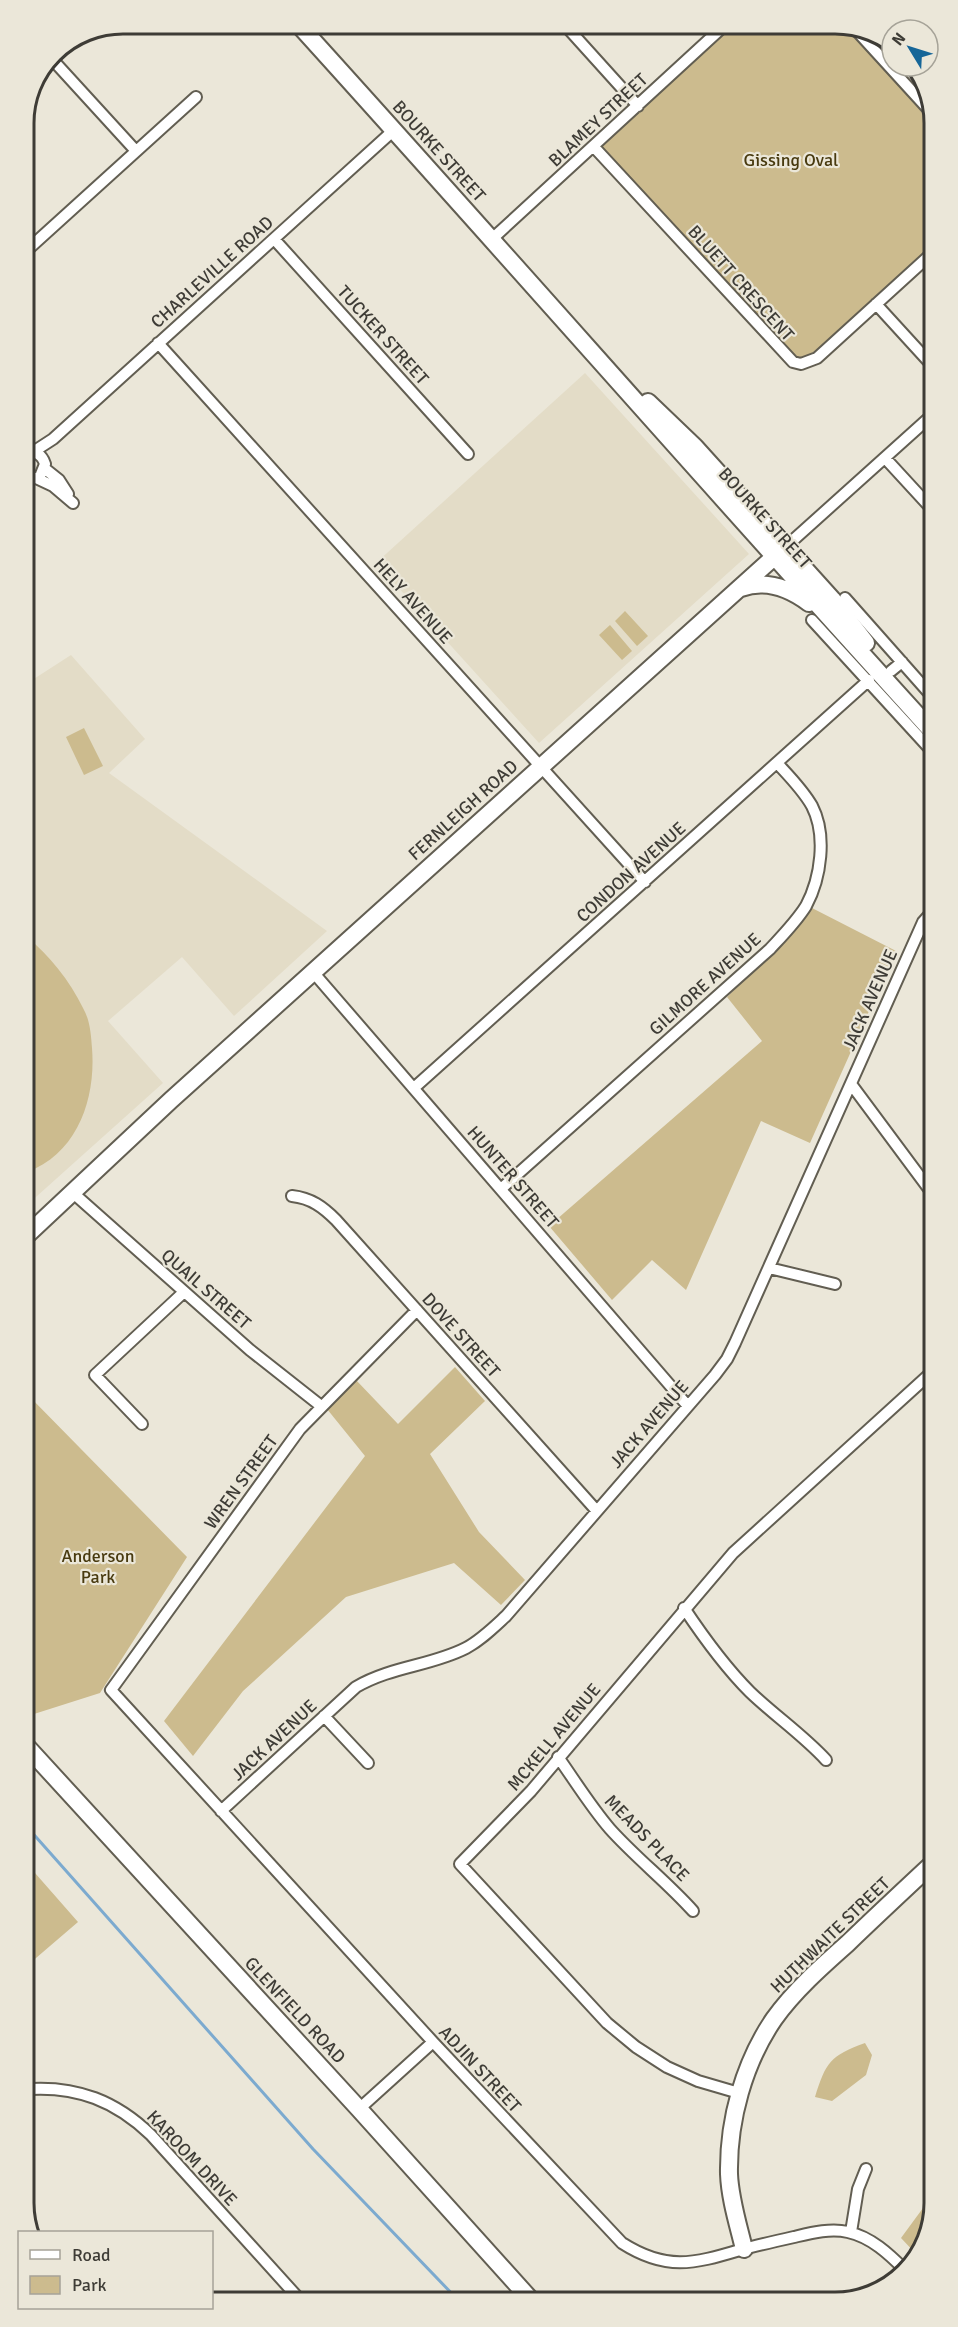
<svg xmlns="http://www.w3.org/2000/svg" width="958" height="2327" font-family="Signika,sans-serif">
  <rect width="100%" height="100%" fill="#ebe7d9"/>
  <path fill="#e3dcc7" d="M585,373L749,554L539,743L376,563Z
    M71,655L145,739L109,773L327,931L234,1016L182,957L108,1021L163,1083L27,1205L26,684Z"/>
  <path fill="#ccbb8e" d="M726,24H841L856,30L929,110V256L876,304L801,364L594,147Z
    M625,611L648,636L637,646L615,621Z
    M610,625L632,651L622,660L599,635Z
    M84,728L103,766L84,775L66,737Z
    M812,908L896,951L810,1143L761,1121L686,1290L652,1260L612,1300L549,1226L762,1041L727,997L785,940Z
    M26,936C49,955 70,981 83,1008C90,1020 91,1034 92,1048C96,1098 78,1153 27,1172Z
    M455,1367L485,1401L430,1454L479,1532L525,1580L501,1605L454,1563L346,1597L243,1691L193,1756L164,1721L365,1456L327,1409L356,1380L398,1424Z
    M27,1394L187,1557L100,1693L34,1714L28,1708Z
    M28,1865L78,1922L29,1964Z
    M865,2043L872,2055L866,2075L832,2101L815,2097C826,2062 830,2056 865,2043Z
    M934,2193V2204L917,2255L901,2238Z"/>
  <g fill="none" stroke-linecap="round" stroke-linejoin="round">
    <path stroke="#7caacf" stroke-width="3" d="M28,1828L313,2149L459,2301"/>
    <g stroke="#625e52" stroke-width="14">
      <path id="street" d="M564,24L638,106
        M856,30L929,110
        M51,58L136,151
        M594,147L793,362L801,364L817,358L929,256
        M274,239L468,454
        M492,239L726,24
        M25,252L196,97
        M876,304L929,362
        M158,343L645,882
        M33,452L53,439L394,130
        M25,453C34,450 42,454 45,464L41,474
        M885,458L930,507
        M44,468L59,480L68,494
        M25,477L36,478L53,486L73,503
        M781,551L930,417
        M845,598L930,694
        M812,620L930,749
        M891,671L902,662
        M313,972L687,1405
        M851,1084L932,1193
        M415,1087L869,680
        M502,1188L770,949C782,936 796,922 806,906C821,878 827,835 812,806C803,790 789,776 777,763
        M72,1192L250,1350L321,1406
        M292,1196C311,1198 323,1207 336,1220L596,1510
        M769,1268L835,1284
        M417,1310L300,1429L111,1690L433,2042L622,2243C666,2271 693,2264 740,2250C758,2245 776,2241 794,2237C811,2233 830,2228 848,2232C871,2237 889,2254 905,2270
        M142,1424L95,1375L184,1292
        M684,1608C704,1638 725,1667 750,1692C775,1716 803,1735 826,1760
        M324,1716L368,1763
        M558,1757C575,1781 591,1807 610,1829C636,1858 667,1882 693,1911
        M221,1811L356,1687C392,1666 431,1666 466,1648C481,1640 493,1628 506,1616L715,1375L727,1359L735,1343L923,922L931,913
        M29,2089C77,2086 116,2101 151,2135L302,2302
        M739,2093L698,2081L667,2067L636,2047L607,2023L460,1864L531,1791L733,1553L932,1372
        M359,2109L433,2042
        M851,2232L858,2189L866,2169"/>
    </g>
    <g stroke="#625e52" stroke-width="20">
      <path id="secondary" d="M298,24C510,258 718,496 930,729
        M648,402L695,447L832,599L866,643
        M741,588C766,579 789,588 809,603
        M27,1235L171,1100L774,557
        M28,1748L359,2109L531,2300
        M744,2249C738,2224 730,2199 729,2174C728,2120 744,2063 774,2019C794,1991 821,1967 847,1944C875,1917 904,1890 933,1863"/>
    </g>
    <use href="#street" stroke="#fff" stroke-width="10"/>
    <use href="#secondary" stroke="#fff" stroke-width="16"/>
  </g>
  <g text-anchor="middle" stroke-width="4.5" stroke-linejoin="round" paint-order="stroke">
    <g font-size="18" fill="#3e3c36" stroke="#ebe7d9">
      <text transform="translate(598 120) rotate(-43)" y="6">BLAMEY STREET</text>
      <text transform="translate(439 151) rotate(48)" y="6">BOURKE STREET</text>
      <text transform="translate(212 272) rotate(-42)" y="6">CHARLEVILLE ROAD</text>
      <text transform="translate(741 283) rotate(48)" y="6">BLUETT CRESCENT</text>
      <text transform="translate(383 335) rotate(48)" y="6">TUCKER STREET</text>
      <text transform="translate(765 518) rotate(48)" y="6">BOURKE STREET</text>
      <text transform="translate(413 601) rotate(48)" y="6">HELY AVENUE</text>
      <text transform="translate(463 810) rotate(-42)" y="6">FERNLEIGH ROAD</text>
      <text transform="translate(631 872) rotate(-42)" y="6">CONDON AVENUE</text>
      <text transform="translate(705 984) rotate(-42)" y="6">GILMORE AVENUE</text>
      <text transform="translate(870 1000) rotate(-66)" y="6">JACK AVENUE</text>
      <text transform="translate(513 1177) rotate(49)" y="6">HUNTER STREET</text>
      <text transform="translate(206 1289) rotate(41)" y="6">QUAIL STREET</text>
      <text transform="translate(461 1335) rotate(48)" y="6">DOVE STREET</text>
      <text transform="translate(649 1424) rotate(-49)" y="6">JACK AVENUE</text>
      <text transform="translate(241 1482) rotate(-54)" y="6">WREN STREET</text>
      <text transform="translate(554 1737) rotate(-50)" y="6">MCKELL AVENUE</text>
      <text transform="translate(274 1740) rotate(-43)" y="6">JACK AVENUE</text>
      <text transform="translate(647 1838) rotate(46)" y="6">MEADS PLACE</text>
      <text transform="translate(830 1935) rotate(-44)" y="6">HUTHWAITE STREET</text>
      <text transform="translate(295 2010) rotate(47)" y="6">GLENFIELD ROAD</text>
      <text transform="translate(480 2069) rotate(47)" y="6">ADJIN STREET</text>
      <text transform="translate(192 2158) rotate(47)" y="6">KAROOM DRIVE</text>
    </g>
    <g font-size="18" fill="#483a0f" stroke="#ebe7d9">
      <text x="791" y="166">Gissing Oval</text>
      <text x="98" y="1562">Anderson<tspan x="98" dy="21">Park</tspan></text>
    </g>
  </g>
  <path d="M0 0H958V2327H0ZM123 34H835A89 89 0 0 1 924 123V2203A89 89 0 0 1 835 2292H123A89 89 0 0 1 34 2203V123A89 89 0 0 1 123 34Z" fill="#ebe7d9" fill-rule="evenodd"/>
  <path fill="none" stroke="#3e3c36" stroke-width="3" d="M123 34H835A89 89 0 0 1 924 123V2203A89 89 0 0 1 835 2292H123A89 89 0 0 1 34 2203V123A89 89 0 0 1 123 34Z"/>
  <rect x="18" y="2231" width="195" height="78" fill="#ebe7d9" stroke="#a6a398" stroke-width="1.5"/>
  <rect x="30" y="2250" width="30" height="9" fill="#ffffff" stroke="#a6a398" stroke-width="1.5"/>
  <text x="72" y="2261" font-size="18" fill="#3e3c36">Road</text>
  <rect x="30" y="2276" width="30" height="18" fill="#ccbb8e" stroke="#a6a398" stroke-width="1.5"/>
  <text x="72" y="2291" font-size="18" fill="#3e3c36">Park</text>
  <g transform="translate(910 48) rotate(308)"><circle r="28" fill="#ebe7d9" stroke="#a6a398" stroke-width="1.5"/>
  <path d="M0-4.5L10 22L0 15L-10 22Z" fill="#166698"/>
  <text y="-9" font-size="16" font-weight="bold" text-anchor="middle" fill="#3e3c36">N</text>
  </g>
</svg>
